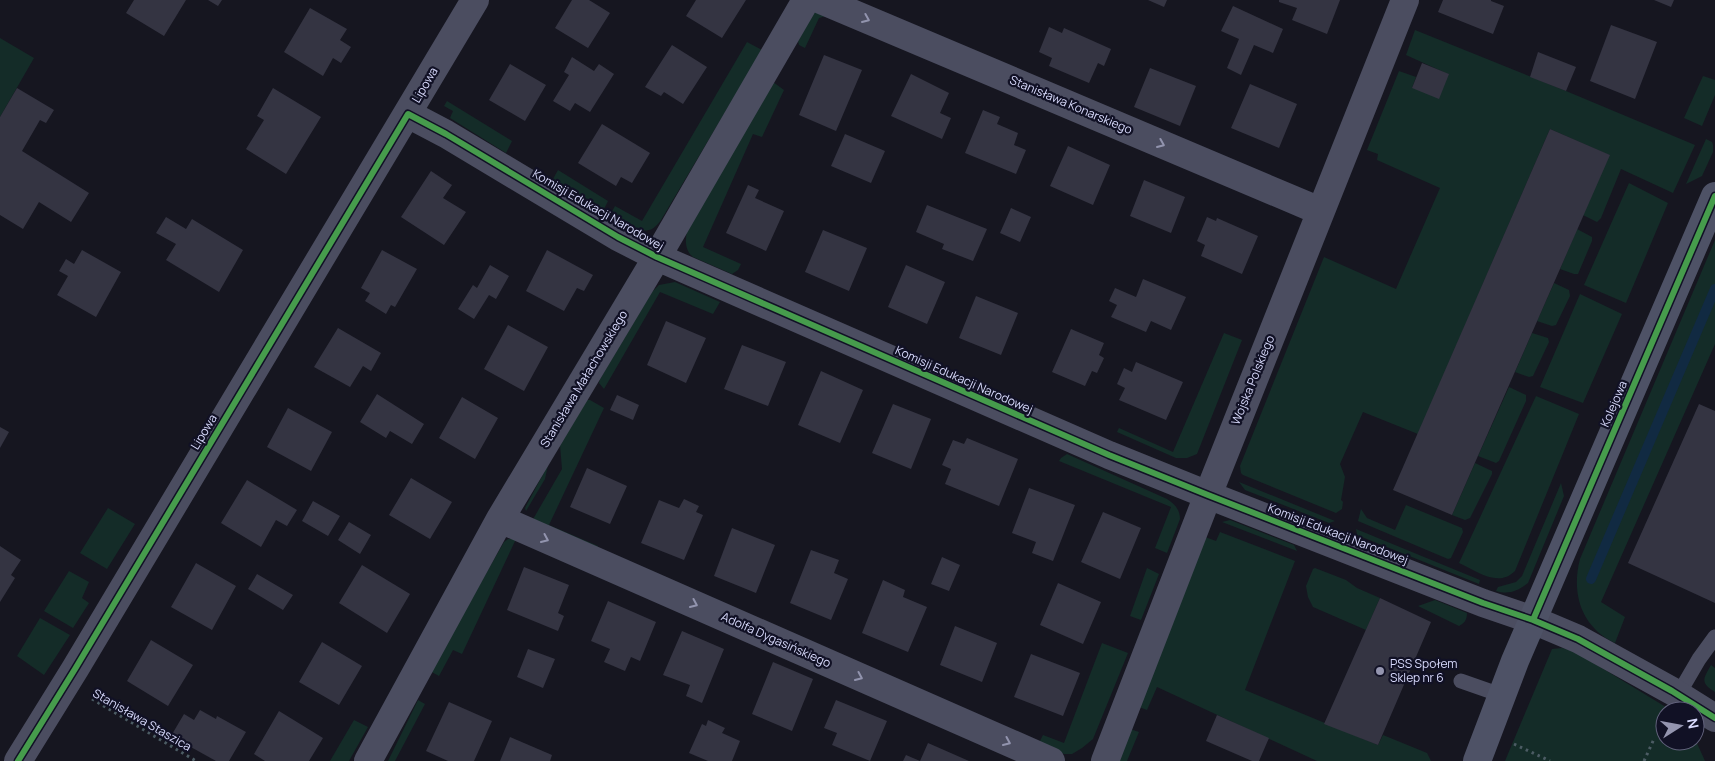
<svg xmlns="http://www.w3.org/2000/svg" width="1715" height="761" font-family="Manrope,sans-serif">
  <rect width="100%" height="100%" fill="#161620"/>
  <path fill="#142c28" d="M818,10L829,15L819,18L805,48L799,45L798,41L814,12Z
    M1415,30L1566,91L1695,145L1673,193L1621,169L1601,218L1597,222L1583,215L1609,155L1550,129L1418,434L1363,412L1340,464L1345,477L1341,500L1343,502L1342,509L1336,513L1243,475L1241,473L1240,466L1324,257L1396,289L1440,188L1377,160L1378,154L1367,150L1399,71L1416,77L1412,88L1448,74L1406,55Z
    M0,38L34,58L0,117Z
    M747,42L762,50L661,220C659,223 655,227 652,229C639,235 621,221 610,215L615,206L642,221Z
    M1703,76L1715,80V95L1702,126L1684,118Z
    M773,82L784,90L762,137L753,134L703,247L741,264L738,270L732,274L693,257C685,250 685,241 687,231Z
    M447,101L512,141L506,153L450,118L453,111L444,106Z
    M1706,139L1712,142L1713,145V152L1702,176L1686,184Z
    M558,170L608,201L603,211L554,183L553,179Z
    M1629,183L1668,203L1626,303L1584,285Z
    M1577,229L1592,237V241L1578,274H1574L1560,269Z
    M1715,240V344L1601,602L1625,617L1615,643C1581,627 1571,593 1580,559Z
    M675,282L720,302L713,314L660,292L604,389L599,383L600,379L652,292L659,285Z
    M1554,283L1569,290L1570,296L1556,325L1552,326L1537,321Z
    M1580,294L1622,314L1583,403L1540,387Z
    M1224,333L1242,340L1197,454L1187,458H1176L1117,432L1119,428L1173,452Z
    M1532,333L1548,338L1549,342L1533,376L1529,377L1515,372Z
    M1509,387L1526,395V401L1499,461L1496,463L1478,456Z
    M1536,396L1579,414L1515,571C1498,588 1477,571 1459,563Z
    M587,400H590L604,408L549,525L598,546L596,550L532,521L562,469L560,445Z
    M1067,454L1167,499C1175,504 1180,510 1180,519L1167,553L1155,548L1171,507L1059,461L1061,458Z
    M1475,463L1492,471V474L1470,518L1465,520L1452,515Z
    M548,465L545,479L526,511L525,508Z
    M1239,482L1335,521L1329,523L1245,490Z
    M1561,483L1564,496L1528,583C1518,591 1509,595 1496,591L1498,587L1516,582L1522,576Z
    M1406,505L1462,528L1463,532L1451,558L1448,559L1358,521L1361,509L1367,518L1395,530Z
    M108,508L135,524L107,569L80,553Z
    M1230,520L1294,545L1297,551L1222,522Z
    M1356,529L1480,580L1479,584L1357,535Z
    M1220,532L1295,561L1245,690L1378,745L1383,735L1427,753L1431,761H1317L1157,687L1147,710L1139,707L1205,537L1216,541Z
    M508,539H516L462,654L453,650L439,676L430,671L504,542Z
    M1147,568L1159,574L1141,620L1130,616Z
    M1315,568L1346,580L1357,588L1380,598L1366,630L1313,607L1308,597L1306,586L1313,569Z
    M69,571L89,582L82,598L89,603L73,628L44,611Z
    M1435,600L1467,613C1467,619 1465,623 1459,626L1418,606Z
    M40,618L70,635L44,675L17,656Z
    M1102,643L1128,653L1093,739L1082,748L1072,754H1064L1039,743L1043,735L1064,743Z
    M1562,648L1574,651L1669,709L1671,711H1665V741H1695V739L1705,761H1505L1552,649Z
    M1711,665L1715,668V692C1700,683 1703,679 1711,665Z
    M418,700L425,704L395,761H388Z
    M354,720L368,727L349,761H330Z
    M1130,729L1139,732L1127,761H1117Z"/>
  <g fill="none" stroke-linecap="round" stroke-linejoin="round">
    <path stroke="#112a42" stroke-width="10" d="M1591,579L1715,289"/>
  </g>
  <path fill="#343442" d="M134,0H186L164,36L126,13Z
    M208,0H222L218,6Z
    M572,0H589L610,13L588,48L555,28Z
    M696,0H746L722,38L686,16Z
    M1148,0H1167L1164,7Z
    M1279,0H1340L1327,34L1292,20L1297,8L1279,2Z
    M1443,0H1491V1L1504,6L1493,34L1438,12Z
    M1654,0H1674L1671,7Z
    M1233,6L1283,29L1273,53L1254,45L1241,75L1227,68L1239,39L1221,31Z
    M310,8L347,29L340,40L351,47L341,63L333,58L323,76L284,52Z
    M1611,25L1657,42L1635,99L1590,81Z
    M1049,27L1062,33L1064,28L1111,49L1104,66L1098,63L1089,83L1049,66L1052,58L1039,52Z
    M672,45L707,67L683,104L664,92L661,96L645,87Z
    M1538,52L1576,67L1566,91L1530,77Z
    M824,55L862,70L836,131L799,115Z
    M572,57L594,71L599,64L614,74L590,112L575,103L570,111L553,101L569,75L564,72Z
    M1422,63L1449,74L1439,99L1412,88Z
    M510,64L546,85L525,121L489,100Z
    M1150,68L1196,86L1180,126L1134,107Z
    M911,74L949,93L940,113L951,118L942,139L891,116Z
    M1250,84L1297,104L1279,148L1231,128Z
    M17,88L54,110L46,123L40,120L22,151L89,193L71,222L39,202L23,229L0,215V117Z
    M273,88L321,117L286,174L246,149L264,120L257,116Z
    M983,110L1000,117L997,124L1018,133L1014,145L1026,150L1016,174L965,153Z
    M602,124L650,153L632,183L621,177L616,186L578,163Z
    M1550,129L1610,155L1452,515L1393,490Z
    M845,134L885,151L871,183L831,166Z
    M1068,146L1110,165L1093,205L1050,186Z
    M431,171L452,185L443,198L466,212L444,245L401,217Z
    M1144,180L1185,197L1171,233L1130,216Z
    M748,185L759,190L755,198L784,211L766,251L726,233Z
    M927,205L987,229L973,261L942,249L944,244L916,232Z
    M1011,208L1031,217L1020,242L1000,233Z
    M166,217L186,229L192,219L243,250L219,292L166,260L176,244L156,233Z
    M1207,217L1216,221L1217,218L1258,236L1242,274L1201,256L1205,245L1197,241Z
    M823,230L867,248L849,291L805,272Z
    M82,250L121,272L96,317L57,295L68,276L59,271L66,259L74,264Z
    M382,250L417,269L395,307L391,305L386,314L365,301L370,293L361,288Z
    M547,250L593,275L584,291L577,288L564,311L526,291Z
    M490,265L509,276L496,299L489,295L474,319L458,309L473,285L477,288Z
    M906,265L945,282L927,324L888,307Z
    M1143,279L1186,297L1171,330L1151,321L1146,332L1111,317L1117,305L1109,301L1115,288L1136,297Z
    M976,296L1018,313L1001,355L959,338Z
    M666,321L706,338L686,383L647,365Z
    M508,325L548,347L524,391L484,369Z
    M338,328L381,353L371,371L363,366L350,387L314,367Z
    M1071,329L1104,343L1099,355L1104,358L1097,373L1092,371L1085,386L1052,372Z
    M742,345L786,362L768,406L724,389Z
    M1136,362L1183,382L1166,420L1119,400L1125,388L1117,384L1124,368L1132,372Z
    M821,371L863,390L840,443L798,425Z
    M377,394L424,424L412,444L390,431L386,438L360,422Z
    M617,395L639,405L633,420L610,410Z
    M462,397L498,418L475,459L439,438Z
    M893,404L931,419L911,469L872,453Z
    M1699,404L1715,411V603L1628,563Z
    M288,408L332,432L311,471L267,447Z
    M0,427L9,432L0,448Z
    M967,438L1018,459L999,506L945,484L951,469L942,465L953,440L964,444Z
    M587,468L627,486L610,524L570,507Z
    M411,478L452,502L430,539L389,515Z
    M247,480L297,510L287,526L276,520L261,547L221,523Z
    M1029,488L1075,505L1053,561L1032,553L1036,542L1012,533Z
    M684,499L699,506L696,512L703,515L684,560L641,543L659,500L679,508Z
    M313,501L340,516L328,536L302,521Z
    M1103,512L1141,528L1120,579L1081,562Z
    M349,522L371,535L360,554L338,540Z
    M732,528L775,545L756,593L714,576Z
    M0,546L21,560L11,575L15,578L0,602Z
    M811,550L839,560L834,573L848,579L831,620L790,603Z
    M942,557L960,565L949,591L931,584Z
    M196,563L236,586L212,630L171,607Z
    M362,565L410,594L387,633L339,603Z
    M524,567L569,585L558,613L564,616L558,631L507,610Z
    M257,574L293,595L283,610L248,589Z
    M883,580L905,590L903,597L927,607L908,652L862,633Z
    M1058,583L1101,602L1083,644L1040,625Z
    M1380,598L1431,622L1378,745L1324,724Z
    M608,601L656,622L640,661L631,657L625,671L604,662L610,649L591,641Z
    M955,626L997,643L982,682L940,665Z
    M682,631L724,649L702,703L686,696L690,685L663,675Z
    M151,640L193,665L168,706L127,681Z
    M322,642L362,666L339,705L299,682Z
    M528,649L555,659L543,688L517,677Z
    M1031,654L1080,673L1063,716L1014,697Z
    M773,662L813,679L792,731L752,714Z
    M836,700L887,721L870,761L832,745L837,733L824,728Z
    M449,702L492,721L474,761H448L426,751Z
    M200,710L216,719L217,716L246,732L229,761H216L171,736L184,714L194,720Z
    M279,711L323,738L309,761H265L254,754Z
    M1217,715L1269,738L1259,761H1252L1206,741Z
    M708,720L725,728L722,733L740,741L732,761H708L689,753L702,724L706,726Z
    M510,737L552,755L550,761H500Z
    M928,743L969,761H920Z
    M906,755L920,761H903Z"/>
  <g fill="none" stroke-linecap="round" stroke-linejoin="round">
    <path stroke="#4c5c64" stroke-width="3" stroke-dasharray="2.5 4" stroke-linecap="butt" d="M92,699L196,761
      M1514,744L1550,761
      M1644,761L1654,739"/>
    <path stroke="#4b4d60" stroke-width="15" d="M1461,681L1501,695
      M1678,695L1699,659L1715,637"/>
    <path stroke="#4b4d60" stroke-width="28" d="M821,0L1320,211
      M408,114L446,134L618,237L657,257L1109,455L1208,495L1483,603L1533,620L1578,639L1672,691L1715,718
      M500,519L1051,761
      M18,761L75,669L475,0
      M368,761L500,519L657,257L806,0
      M1105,761L1208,495L1405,0"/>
    <path stroke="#4e5266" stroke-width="28" d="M1477,761L1515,661L1715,196"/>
    <g stroke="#111125" stroke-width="9">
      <path id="cycleway" d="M1533,620L1715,196
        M18,761L75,669L408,114L446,134L618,237L657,257L1109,455L1208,495L1483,603L1533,620L1578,639L1672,691L1715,718"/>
    </g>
    <use href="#cycleway" stroke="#469c4c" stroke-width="6"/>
  </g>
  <defs><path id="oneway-chevron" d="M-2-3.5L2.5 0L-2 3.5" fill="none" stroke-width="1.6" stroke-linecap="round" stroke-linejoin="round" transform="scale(1.25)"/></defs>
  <g stroke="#9294ae">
    <use href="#oneway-chevron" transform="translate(866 19) rotate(23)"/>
    <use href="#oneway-chevron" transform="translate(1161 144) rotate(23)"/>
    <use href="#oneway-chevron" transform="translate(545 539) rotate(24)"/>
    <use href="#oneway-chevron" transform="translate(694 604) rotate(24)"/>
    <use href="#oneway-chevron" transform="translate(859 677) rotate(24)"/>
    <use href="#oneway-chevron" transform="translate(1007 742) rotate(24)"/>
  </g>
  <circle fill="#9495af" stroke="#111125" stroke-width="2" cx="1380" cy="671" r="5"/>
  <g text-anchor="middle" stroke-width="4.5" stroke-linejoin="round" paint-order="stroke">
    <g font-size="12" fill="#d8dafc" stroke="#111125">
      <text transform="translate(425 85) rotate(-60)" y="4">Lipowa</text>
      <text transform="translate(1071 105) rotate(23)" y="4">Stanisława Konarskiego</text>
      <text transform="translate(598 210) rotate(30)" y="4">Komisji Edukacji Narodowej</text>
      <text transform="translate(584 379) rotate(-59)" y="4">Stanisława Małachowskiego</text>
      <text transform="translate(964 380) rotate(24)" y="4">Komisji Edukacji Narodowej</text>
      <text transform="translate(1253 380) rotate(-68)" y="4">Wojska Polskiego</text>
      <text transform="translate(1614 404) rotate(-67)" y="4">Kolejowa</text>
      <text transform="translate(204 432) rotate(-59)" y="4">Lipowa</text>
      <text transform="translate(1338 534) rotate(21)" y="4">Komisji Edukacji Narodowej</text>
      <text transform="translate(776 640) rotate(24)" y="4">Adolfa Dygasińskiego</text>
      <text transform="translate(142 720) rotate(30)" y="4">Stanisława Staszica</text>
    </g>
    <g font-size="12" fill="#d8dafc" stroke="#111125" text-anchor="start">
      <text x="1390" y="668">PSS Społem<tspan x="1390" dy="14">Sklep nr 6</tspan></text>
    </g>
  </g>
  <g transform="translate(1680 726) rotate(79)"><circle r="24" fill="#111125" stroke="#61617b"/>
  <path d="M0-4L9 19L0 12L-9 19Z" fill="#9495af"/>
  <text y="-8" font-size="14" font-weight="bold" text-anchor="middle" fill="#d8dafc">N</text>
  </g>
</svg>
